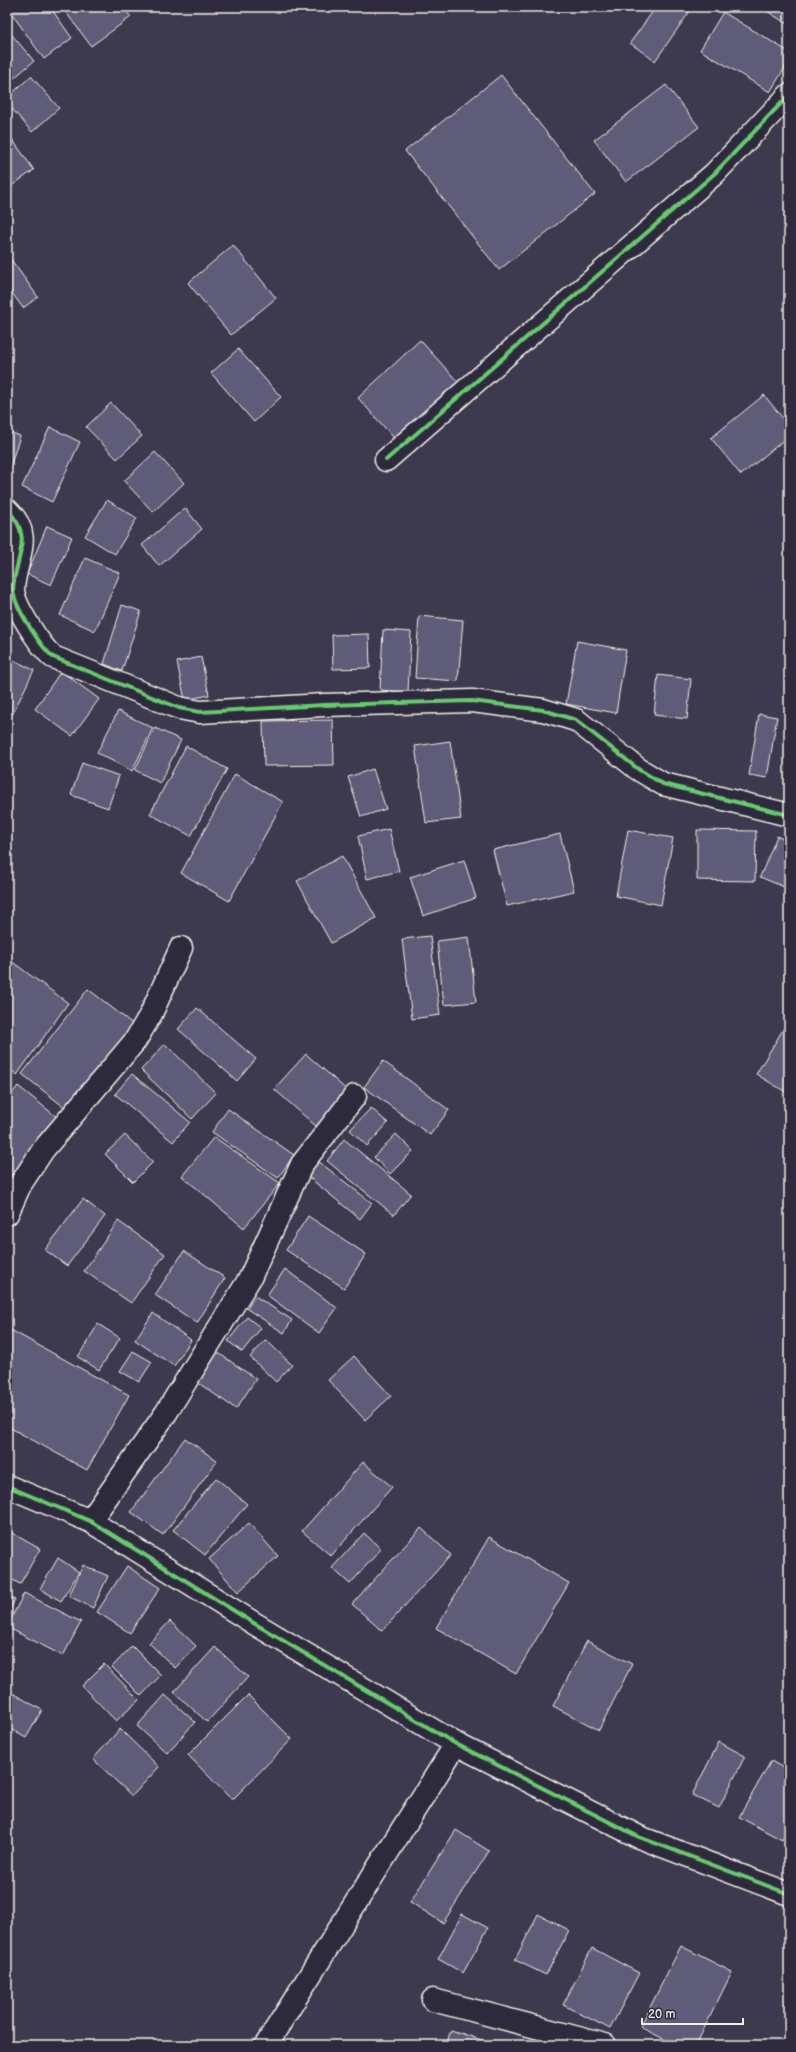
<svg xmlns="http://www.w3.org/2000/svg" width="796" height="2052" font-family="'Balsamiq Sans',sans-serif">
  <rect width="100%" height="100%" fill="#3d394f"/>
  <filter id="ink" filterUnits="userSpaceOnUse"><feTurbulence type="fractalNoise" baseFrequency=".025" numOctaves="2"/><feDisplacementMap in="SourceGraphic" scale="8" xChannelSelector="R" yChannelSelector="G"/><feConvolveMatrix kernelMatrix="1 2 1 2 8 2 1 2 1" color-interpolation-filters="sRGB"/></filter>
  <g filter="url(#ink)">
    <path fill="#5e5b79" stroke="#f4f1e8" d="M7,7H50L72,38L44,59Z
      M62,7H123L131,17L91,46Z
      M656,7H684L690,11L655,61L630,43Z
      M763,7H789V25L762,8Z
      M723,12L789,52V61L770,92L700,50Z
      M7,29L34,61L7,84Z
      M501,75L595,194L499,270L405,151Z
      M31,76L59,108L32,132L7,103V98Z
      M666,85L699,127L626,182L594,140Z
      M7,132L34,170L7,189Z
      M233,245L276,298L231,335L188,283Z
      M7,254L38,297L23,308L7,286Z
      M420,340L458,382L395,439L358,398Z
      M238,349L281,397L254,422L211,373Z
      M764,395L789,426V436L741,475L711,438Z
      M111,403L142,436L117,459L86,427Z
      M50,427L80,442L52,502L22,487Z
      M7,431L20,436L7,476Z
      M155,452L184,483L153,512L124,481Z
      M107,500L137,518L115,554L85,536Z
      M185,508L202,529L159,566L142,545Z
      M47,526L72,537L51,585L27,574Z
      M85,558L120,573L95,631L60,615Z
      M122,605L141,611L122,671L104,664Z
      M419,616L463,620L458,681L415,678Z
      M383,630L411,632L408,692L380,690Z
      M369,634L370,668L333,669L332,635Z
      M577,641L626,650L616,713L566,704Z
      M7,657L34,670L12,715L7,713Z
      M201,657L209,695L185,700L177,662Z
      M61,671L99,699L72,736L35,709Z
      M658,675L691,679L687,719L654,715Z
      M118,711L153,728L132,771L97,753Z
      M759,714L777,717L767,778L749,775Z
      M333,720L334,765L264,766L263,721Z
      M155,728L181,740L160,783L135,770Z
      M450,741L461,819L426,823L415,746Z
      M186,746L227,769L191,836L150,814Z
      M82,763L119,776L108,808L71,795Z
      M373,769L386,809L361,817L348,777Z
      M235,774L283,802L229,901L181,873Z
      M389,829L399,871L367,879L358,836Z
      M628,830L673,838L661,905L616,896Z
      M697,830L756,831L755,881L697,880Z
      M560,834L574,891L507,906L493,850Z
      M777,836L789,842V889L760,877Z
      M342,856L376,918L331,943L297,881Z
      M464,860L476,898L423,916L410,877Z
      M430,936L440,1015L412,1019L402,939Z
      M469,937L476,1002L444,1005L437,941Z
      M7,958L68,1003L17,1075L7,1067Z
      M88,989L134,1025L68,1110L22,1074Z
      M197,1008L256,1059L237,1081L178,1029Z
      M787,1023L789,1025V1094L756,1074Z
      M165,1044L216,1093L192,1119L141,1070Z
      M306,1054L349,1092L317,1127L274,1089Z
      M383,1061L449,1110L430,1135L364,1087Z
      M132,1074L190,1122L173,1142L115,1094Z
      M18,1086L58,1118L8,1180L7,1100Z
      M371,1108L388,1123L367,1146L350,1130Z
      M228,1109L294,1155L278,1178L212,1132Z
      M396,1134L413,1151L390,1174L374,1157Z
      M125,1135L153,1162L133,1182L105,1154Z
      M214,1137L280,1183L244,1228L182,1176Z
      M344,1139L411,1194L394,1215L327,1161Z
      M318,1161L372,1203L360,1219L306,1175Z
      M83,1199L105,1216L67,1266L45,1250Z
      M308,1216L366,1254L344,1288L286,1250Z
      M118,1221L165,1254L131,1303L84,1271Z
      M184,1251L225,1278L197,1323L155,1295Z
      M285,1269L337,1308L319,1333L267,1295Z
      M255,1296L292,1320L284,1333L247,1309Z
      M153,1313L191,1340L174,1366L135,1340Z
      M247,1317L261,1328L242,1352L228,1341Z
      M98,1324L120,1338L99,1370L78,1357Z
      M7,1328L129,1395L87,1470L7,1426Z
      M266,1340L292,1365L276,1382L250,1357Z
      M133,1351L152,1362L139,1382L120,1371Z
      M217,1352L256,1379L236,1409L197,1382Z
      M354,1356L391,1396L365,1420L328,1380Z
      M185,1438L217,1461L163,1535L131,1512Z
      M363,1462L392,1487L331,1556L302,1531Z
      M216,1478L247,1504L205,1555L173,1530Z
      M249,1523L278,1556L238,1592L209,1559Z
      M421,1528L451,1555L382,1631L352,1604Z
      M12,1533L40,1549L20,1584L7,1577V1542Z
      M364,1533L381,1549L350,1584L332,1568Z
      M489,1537L569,1583L516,1674L436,1628Z
      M58,1558L79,1572L61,1601L40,1589Z
      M83,1565L108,1576L93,1608L69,1596Z
      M127,1566L160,1588L130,1633L97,1612Z
      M24,1593L81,1622L63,1656L7,1627Z
      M7,1595L15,1599L7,1616Z
      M170,1621L196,1646L175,1668L149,1643Z
      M587,1641L632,1664L599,1730L553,1706Z
      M132,1646L161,1675L141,1696L112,1667Z
      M215,1647L248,1677L207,1722L174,1692Z
      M104,1664L139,1700L116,1721L82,1686Z
      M7,1690L42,1710L26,1738L7,1727Z
      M165,1695L195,1722L167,1753L137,1726Z
      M248,1695L292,1739L232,1800L188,1755Z
      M120,1729L159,1767L132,1796L93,1759Z
      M719,1742L745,1756L719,1808L692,1795Z
      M771,1761L789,1771V1827L782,1840L739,1817Z
      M456,1830L489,1851L443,1923L410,1902Z
      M462,1914L488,1928L463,1973L438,1959Z
      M538,1914L569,1930L546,1975L515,1960Z
      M681,1946L732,1972L696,2045H676L640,2027Z
      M592,1948L639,1973L610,2029L563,2005Z
      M451,2030L497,2045H446Z"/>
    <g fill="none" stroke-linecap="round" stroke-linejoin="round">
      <g stroke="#f4f1e8" stroke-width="25">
        <path id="minor" d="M386,460L714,174L789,95
          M7,510C35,536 15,558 13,589C13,605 41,647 53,657L179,708L200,712L324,705L472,701L543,710L576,720L638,769L663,784L789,815
          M7,1214L20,1185L43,1150L135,1041L151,1014L181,948
          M7,1486L90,1521L252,1622L456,1744L639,1837L789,1894
          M90,1521L166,1413L250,1278L302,1164L355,1096
          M433,2000L605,2045
          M266,2045L456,1744"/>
      </g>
      <use href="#minor" stroke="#2f2a3d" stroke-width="22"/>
      <g stroke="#2f2a3d" stroke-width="6">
        <path id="cycleway" d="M386,460L714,174L789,95
          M7,510C35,536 15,558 13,589C13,605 41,647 53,657L179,708L200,712L324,705L472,701L543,710L576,720L638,769L663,784L789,815
          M7,1486L90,1521L252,1622L456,1744L639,1837L789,1894"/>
      </g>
      <use href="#cycleway" stroke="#67ca6e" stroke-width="4"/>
    </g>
  </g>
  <rect width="796" height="2052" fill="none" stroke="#2f2a3d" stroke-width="24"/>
  <rect x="12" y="12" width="772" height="2028" fill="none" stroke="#f4f1e8" stroke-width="1.5" filter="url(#ink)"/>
  <path d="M642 2018v6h101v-6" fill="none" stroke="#f4f1e8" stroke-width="2"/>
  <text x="648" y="2018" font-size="12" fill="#f4f1e8" stroke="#2f2a3d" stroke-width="3" paint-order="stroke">20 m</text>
</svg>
